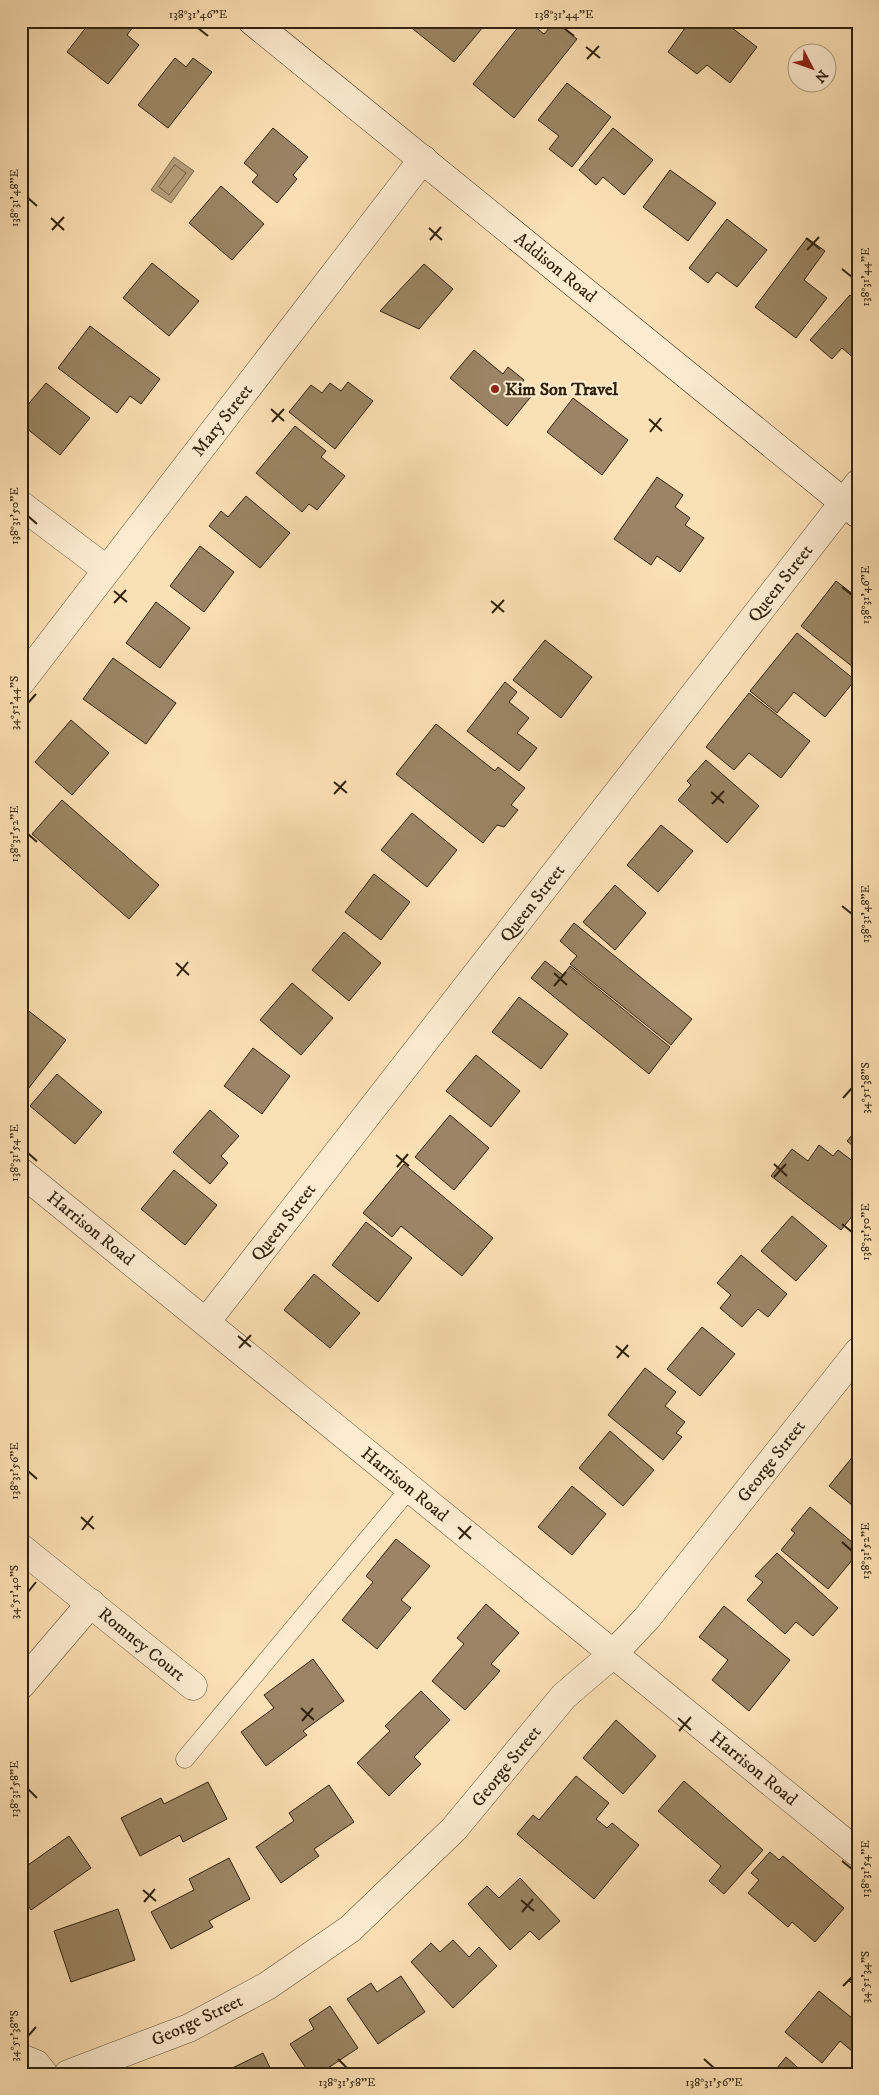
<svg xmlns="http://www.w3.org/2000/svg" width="879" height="2095" font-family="'IM FELL DW Pica',serif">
  <rect width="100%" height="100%" fill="#fce0b5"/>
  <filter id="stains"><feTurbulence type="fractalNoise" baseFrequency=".004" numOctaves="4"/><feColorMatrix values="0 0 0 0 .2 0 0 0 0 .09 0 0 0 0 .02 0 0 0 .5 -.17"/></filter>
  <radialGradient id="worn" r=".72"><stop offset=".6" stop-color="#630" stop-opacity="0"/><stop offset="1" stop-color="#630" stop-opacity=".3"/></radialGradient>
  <path fill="#b79f7c" stroke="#816d50" d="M174,157L194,171L171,203L151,190Z"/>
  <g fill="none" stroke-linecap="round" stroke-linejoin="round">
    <path stroke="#746044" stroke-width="1" d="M175,165L186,173L169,195L159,187Z"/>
  </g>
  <path fill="#9b8564" stroke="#31220d" d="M91,21H126L133,27L127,35L139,45L108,84L67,52Z
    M411,21H488L454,62L408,25Z
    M523,21H528L544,34L555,21L577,39L514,118L473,84Z
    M690,21H723L757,47L730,83L707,65L697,74L668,52Z
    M175,58L186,67L193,58L212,72L168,128L138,105Z
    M567,83L611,117L572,167L549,149L559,136L538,120Z
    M273,128L308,157L293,175L297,179L277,203L252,182L258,175L244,163Z
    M613,128L653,160L624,195L603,177L596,185L579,170Z
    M670,170L716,203L688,241L643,207Z
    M221,186L264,224L232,260L189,223Z
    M727,219L767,250L737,287L717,272L708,283L689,268Z
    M807,238L825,251L804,280L827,298L796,338L755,307Z
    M152,263L199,301L169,336L123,298Z
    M424,264L453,289L419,329L380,311Z
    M850,295L858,302V358L856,360L842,348L832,359L810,340Z
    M90,326L160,379L141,404L130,396L117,413L58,368Z
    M474,350L503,374L508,367L524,380L521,384L533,394L507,426L450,378Z
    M348,382L373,401L335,449L289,412L311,385L322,393L330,383L341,391Z
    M46,383L90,418L60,455L21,424V413Z
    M573,398L628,440L602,475L547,432Z
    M295,426L326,451L321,457L345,476L317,510L309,504L302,512L256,473Z
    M657,477L683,495L675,507L690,518L685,525L704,538L680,572L657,556L651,565L614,539Z
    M246,496L290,533L260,568L209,526L221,511L228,517Z
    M200,546L234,572L204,612L170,586Z
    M836,581L858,598V671L801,626Z
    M156,602L190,628L160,668L126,643Z
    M797,633L855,680L825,717L794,692L777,713L750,691Z
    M545,640L592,677L561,718L513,680Z
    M113,658L176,703L146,744L83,699Z
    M505,682L517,692L509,702L529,718L517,733L537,748L519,771L467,731Z
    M749,693L810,741L781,778L749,753L734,770L706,747Z
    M71,720L109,753L72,795L35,762Z
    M436,724L495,771L498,767L525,788L511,805L518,810L504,827L497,825L483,843L396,774Z
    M706,760L759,806L727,843L678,800L691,785L687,781Z
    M62,800L159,885L129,919L32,834Z
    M412,813L457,850L427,887L381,850Z
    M661,825L693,851L658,892L627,865Z
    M374,874L410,902L381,940L345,912Z
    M615,885L646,913L615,950L583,922Z
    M574,923L692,1019L671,1045L570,964L577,956L560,941Z
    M344,932L381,963L349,1001L312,970Z
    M545,961L563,975L570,966L670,1047L649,1074L531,978Z
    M292,983L333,1018L301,1055L260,1020Z
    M519,997L568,1034L541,1069L492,1032Z
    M21,1005L66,1040L25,1093L21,1090Z
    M253,1048L290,1076L262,1114L224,1086Z
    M476,1055L520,1091L491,1127L446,1091Z
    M57,1074L102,1112L75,1144L30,1106Z
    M210,1110L239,1136L221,1156L228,1163L210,1184L173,1152Z
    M450,1115L489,1148L454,1190L415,1157Z
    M858,1128V1150L847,1141Z
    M819,1145L833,1156L838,1150L858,1165V1197L854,1202L858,1205V1209L841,1230L771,1176L792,1149L808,1161Z
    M404,1164L493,1238L462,1276L401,1226L392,1237L363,1213Z
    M174,1170L217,1205L185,1245L141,1209Z
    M792,1216L827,1246L796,1281L761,1251Z
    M366,1222L412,1258L378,1302L332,1265Z
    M741,1255L787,1294L768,1317L758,1309L742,1327L720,1308L731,1295L717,1283Z
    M314,1274L360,1313L330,1348L284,1310Z
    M702,1327L735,1354L700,1396L667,1369Z
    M645,1368L676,1392L665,1406L685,1422L676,1433L682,1437L663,1460L608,1415Z
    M610,1431L654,1470L623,1506L579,1468Z
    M858,1450V1510L829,1486Z
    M572,1486L606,1514L572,1555L538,1527Z
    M810,1507L858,1547V1553L828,1589L781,1550L795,1533L791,1530Z
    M396,1539L430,1566L401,1600L411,1608L377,1649L342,1620L373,1582L366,1576Z
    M777,1553L838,1608L813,1636L796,1622L785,1634L747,1600L763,1582L755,1576Z
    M486,1604L519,1633L491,1664L500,1671L465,1710L432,1681L464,1644L457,1638Z
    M724,1606L790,1660L749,1711L712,1680L728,1660L699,1637Z
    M313,1659L344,1701L303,1731L307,1735L266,1766L241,1732L274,1708L264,1695Z
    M421,1691L450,1720L414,1757L421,1764L389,1796L357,1763L390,1731L385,1726Z
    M616,1720L656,1756L623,1794L583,1758Z
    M858,1773V1786L852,1782Z
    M576,1776L609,1803L596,1819L607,1828L612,1823L639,1845L594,1899L517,1834L533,1815L539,1820Z
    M684,1781L763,1850L724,1894L709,1881L721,1866L658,1811Z
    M208,1782L227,1819L183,1842L180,1835L140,1856L121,1818L161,1798L164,1804Z
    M329,1785L354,1822L314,1849L319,1856L281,1883L256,1847L294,1821L289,1813Z
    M69,1836L91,1868L31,1910L21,1895V1870Z
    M770,1852L779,1860L783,1856L844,1908L815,1942L792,1922L788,1927L748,1893L759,1880L751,1873Z
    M229,1858L250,1899L209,1921L213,1927L171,1949L151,1912L194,1890L189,1879Z
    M520,1878L560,1921L539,1940L530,1931L510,1950L468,1904L487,1886L499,1898Z
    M118,1909L135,1960L71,1982L54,1931Z
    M453,1940L469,1957L479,1947L497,1966L453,2008L411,1962L431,1943L440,1952Z
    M858,1970V1989L849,1981Z
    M401,1976L425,2012L378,2044L347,1999L371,1983L377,1992Z
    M819,1991L858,2023V2046L853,2052L840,2041L822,2063L785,2032Z
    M330,2006L358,2048L319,2074H310L290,2044L314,2029L309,2020Z
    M263,2053L273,2074H220Z
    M786,2057L805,2074H772Z"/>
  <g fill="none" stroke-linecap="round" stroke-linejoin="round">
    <g stroke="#645237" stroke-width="19">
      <path id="lane" d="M185,1759L410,1488"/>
    </g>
    <g stroke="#645237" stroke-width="29">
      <path id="street" d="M21,505L107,570
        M21,682L423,159
        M21,1172L858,1853
        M206,1322L858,484
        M21,1548L193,1686
        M21,1685L91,1603
        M21,2058L36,2064L44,2074
        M68,2074L189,2028L267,1986L350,1929L454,1829L564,1696L613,1654L647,1618L858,1352"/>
    </g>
    <g stroke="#31220d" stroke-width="29">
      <path id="secondary" d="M252,21L858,514"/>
    </g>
    <use href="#lane" stroke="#fdebcf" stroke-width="18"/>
    <use href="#street" stroke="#fdebcf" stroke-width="28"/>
    <use href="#secondary" stroke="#fdebcf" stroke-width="28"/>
  </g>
  <path fill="none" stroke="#31220d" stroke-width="2" d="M198,28L208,36M564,28L574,36M586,47L600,58M587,59L599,46M28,198L37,206M51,218L64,230M429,228L442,240M52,230L64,217M806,238L820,249M430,240L441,227M807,250L819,237M842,269L852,277M271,409L284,421M649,419L662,431M272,422L284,409M650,432L661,418M28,516L37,524M842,587L852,595M114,591L127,602M491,601L504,612M114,603L126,590M492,613L504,600M28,703L36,694M334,782L347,793M711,792L724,803M334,794L346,781M712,804L724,791M28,834L37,842M842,906L852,914M176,963L189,975M554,973L567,985M177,976L188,962M554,986L566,972M843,1098L852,1088M28,1153L37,1161M396,1155L409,1166M774,1164L787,1176M397,1167L408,1154M774,1177L786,1164M842,1224L852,1232M238,1336L251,1347M616,1346L629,1357M239,1348L251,1335M617,1358L628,1345M28,1471L37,1479M81,1517L94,1529M458,1527L471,1539M82,1530L93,1516M459,1539L471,1526M842,1542L852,1551M28,1592L36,1582M301,1708L314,1720M678,1718L691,1730M302,1721L313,1708M679,1731L691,1717M28,1789L37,1798M842,1861L852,1869M143,1890L156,1901M521,1900L534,1911M144,1902L155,1889M522,1912L533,1899M843,1986L852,1977M28,2036L36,2027M338,2059L347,2068M704,2059L714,2068"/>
  <circle fill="#8f2418" stroke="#fdebcf" stroke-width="2" cx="495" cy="389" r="5"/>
  <g text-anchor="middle" stroke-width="4" stroke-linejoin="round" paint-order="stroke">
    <g font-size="18" fill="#31220d" stroke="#fdebcf">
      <text transform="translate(556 267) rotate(39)" y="6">Addison Road</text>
      <text transform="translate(222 420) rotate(-52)" y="6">Mary Street</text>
      <text transform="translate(780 583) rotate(-52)" y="6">Queen Street</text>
      <text transform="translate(532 903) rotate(-52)" y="6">Queen Street</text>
      <text transform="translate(283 1222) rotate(-52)" y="6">Queen Street</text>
      <text transform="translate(91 1228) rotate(39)" y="6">Harrison Road</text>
      <text transform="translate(771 1461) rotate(-52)" y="6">George Street</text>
      <text transform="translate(405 1484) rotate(39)" y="6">Harrison Road</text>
      <text transform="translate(142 1644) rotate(39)" y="6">Romney Court</text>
      <text transform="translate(506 1766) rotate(-51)" y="6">George Street</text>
      <text transform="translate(754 1768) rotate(39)" y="6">Harrison Road</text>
      <text transform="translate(197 2020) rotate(-25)" y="6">George Street</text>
    </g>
    <g font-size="18" font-weight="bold" fill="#31220d" stroke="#fdebcf" text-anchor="start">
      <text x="505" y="395">Kim Son Travel</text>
    </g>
  </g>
  <rect width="879" height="2095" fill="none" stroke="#fce0b5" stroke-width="55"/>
  <g transform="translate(812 68) rotate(131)"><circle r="24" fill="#fdebcf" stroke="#ab9b81"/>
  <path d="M0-4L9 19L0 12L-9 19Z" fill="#8f2418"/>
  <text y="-8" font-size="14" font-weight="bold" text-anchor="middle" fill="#31220d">N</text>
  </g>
  <rect x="28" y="28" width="824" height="2040" fill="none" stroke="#31220d" stroke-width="2"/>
  <g font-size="12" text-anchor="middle" fill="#31220d">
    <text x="198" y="18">138°31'46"E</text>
    <text x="564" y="18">138°31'44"E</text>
    <text transform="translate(14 198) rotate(-90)" y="4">138°31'48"E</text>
    <text transform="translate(865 277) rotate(-90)" y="4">138°31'44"E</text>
    <text transform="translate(14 516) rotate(-90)" y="4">138°31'50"E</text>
    <text transform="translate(865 595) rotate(-90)" y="4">138°31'46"E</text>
    <text transform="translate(14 703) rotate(-90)" y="4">34°51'44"S</text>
    <text transform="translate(14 834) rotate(-90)" y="4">138°31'52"E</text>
    <text transform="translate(865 914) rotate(-90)" y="4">138°31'48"E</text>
    <text transform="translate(865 1088) rotate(-90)" y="4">34°51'38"S</text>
    <text transform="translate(14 1153) rotate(-90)" y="4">138°31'54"E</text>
    <text transform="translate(865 1232) rotate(-90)" y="4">138°31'50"E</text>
    <text transform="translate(14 1471) rotate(-90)" y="4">138°31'56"E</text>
    <text transform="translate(865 1551) rotate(-90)" y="4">138°31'52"E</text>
    <text transform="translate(14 1592) rotate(-90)" y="4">34°51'40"S</text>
    <text transform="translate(14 1789) rotate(-90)" y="4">138°31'58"E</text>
    <text transform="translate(865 1869) rotate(-90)" y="4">138°31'54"E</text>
    <text transform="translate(865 1977) rotate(-90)" y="4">34°51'34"S</text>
    <text transform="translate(14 2036) rotate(-90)" y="4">34°51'38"S</text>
    <text x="347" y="2086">138°31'58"E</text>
    <text x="714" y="2086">138°31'56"E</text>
  </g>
  <rect width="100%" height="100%" filter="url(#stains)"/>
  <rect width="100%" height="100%" fill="url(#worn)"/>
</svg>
